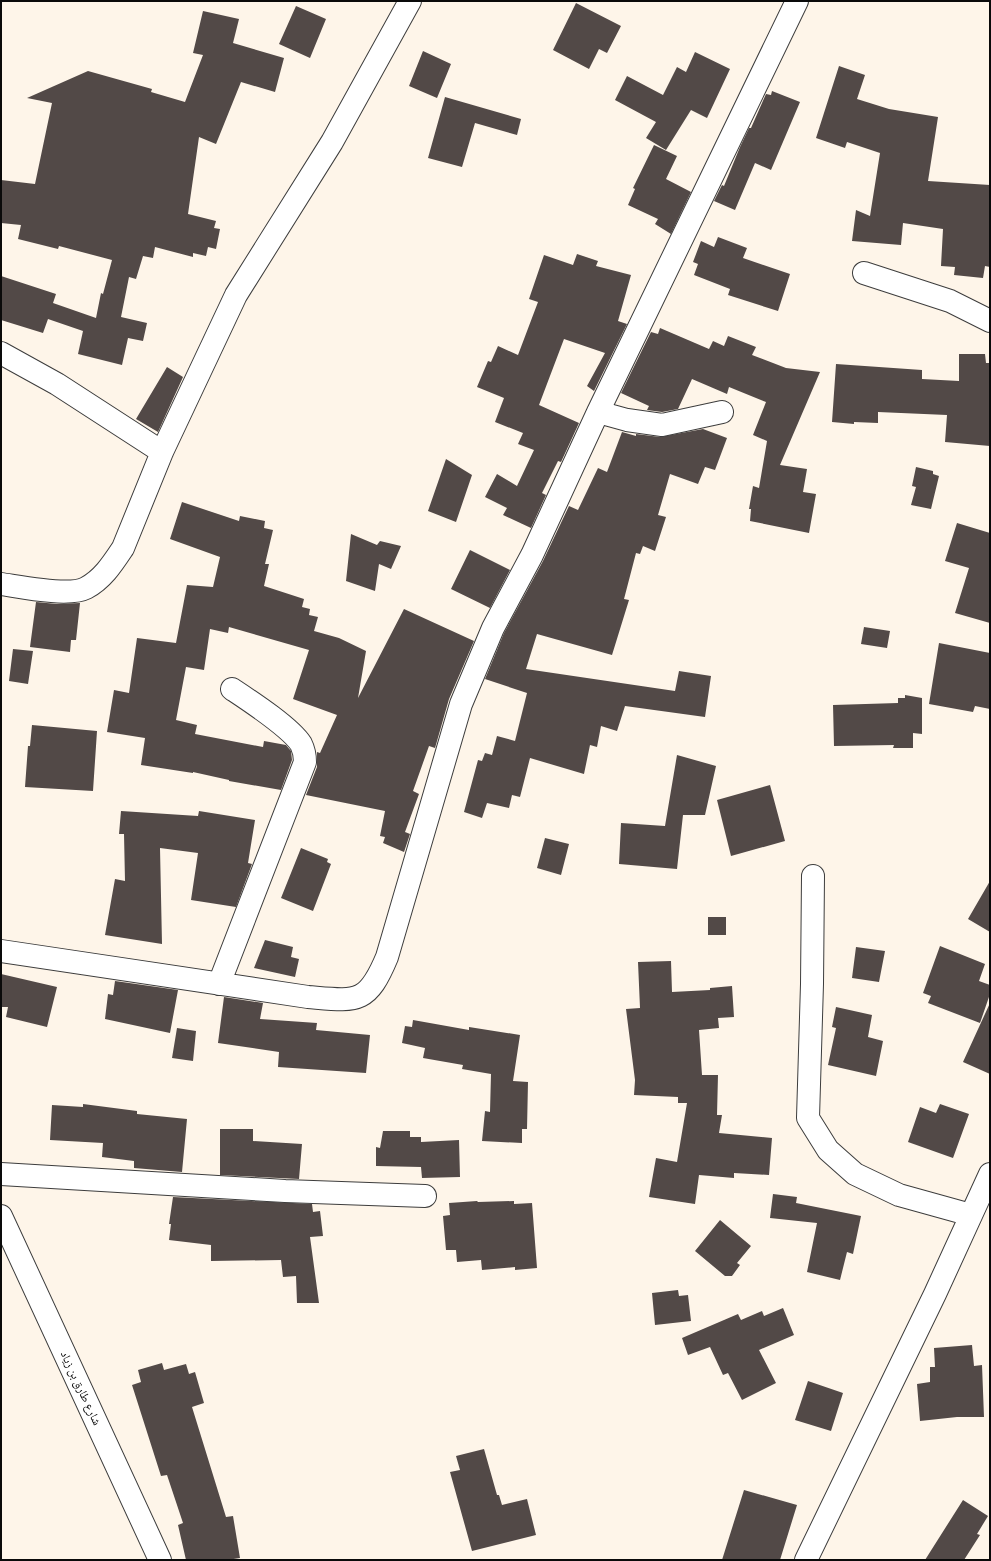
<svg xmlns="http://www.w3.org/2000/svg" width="991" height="1561" font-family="Literata,'Noto Naskh Arabic',serif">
  <rect width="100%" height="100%" fill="#fef5e9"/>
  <path fill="#524947" d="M576,3L621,26L607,53L599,49L589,69L553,50Z
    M296,6L326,19L310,58L279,44Z
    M203,11L239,19L233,43L284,58L275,92L241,82L216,144L199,137L188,214L216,221L214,228L220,229L216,249L208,247L206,256L193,253V257L155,247L153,258L143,256L136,279L129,277L121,317L147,323L143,341L128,338L122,365L78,354L83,331L48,319L43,333L1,320V276L56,294L53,303L96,318L101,293L103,294L112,260L59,246L58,249L18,239L21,225L1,223V180L35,184L52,103L27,98L88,71L152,89L151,92L185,102L203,55L193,53Z
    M423,51L451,64L437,98L409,86Z
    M695,52L730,69L707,118L691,110L666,150L646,138L656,122L615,100L627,76L663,95L677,67L686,72Z
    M839,66L865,75L857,99L889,109L938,117L928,181L990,185V267L985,266L983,278L954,275L955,267L941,266L943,229L903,223L901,245L852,241L856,210L870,216L880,153L847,142L845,148L816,138Z
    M772,91L800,102L771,170L755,163L735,210L714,201L722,185L724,186L740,147L749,128H751L766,94L771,95Z
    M445,97L521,119L517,135L475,123L462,167L428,158Z
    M654,145L677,156L666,179L691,192L671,234L655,224L658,219L628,205L635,189L633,188Z
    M718,237L747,248L743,258L790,274L778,311L728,295L730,289L694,275L698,264L693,262L701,241L714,247Z
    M577,254L598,261L596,266L631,275L618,321L627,324L594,391L587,386L605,353L564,339L539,405L579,423L561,462L558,461L542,493L546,495L531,528L503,515L507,508L485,497L497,474L517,486L534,450L518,444L523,433L495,422L504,398L477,387L488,361L491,362L498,346L518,355L538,302L529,299L544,255L573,265Z
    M660,328L709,349L713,341L724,346L728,336L756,347L752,355L786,368L820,372L780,465L807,469L803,492L816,494L809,533L750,521L751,509H749L753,486L759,488L767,441L753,435L766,402L729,387L727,394L692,379L678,409L662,412L647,410L649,406L621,393L651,332L658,334Z
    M959,354H985L986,363H990V446L945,442L947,415L878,412V423L854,422V424L832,422L836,364L922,370V379L959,381Z
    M167,367L183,377L158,432L136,419Z
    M703,429L727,438L715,470L705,467L698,484L670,474L658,515L666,517L655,551L643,546L640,554L636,553L624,599L629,600L612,655L537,634L526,669L675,691L679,671L711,676L705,717L625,706L617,731L601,726L597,747L590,745L584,774L530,758L520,797L512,795L509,808L487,803L482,818L464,812L478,760L482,761L485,753L492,755L497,736L515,741L527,693L485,679L504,633L543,561L569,506L578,510L598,468L607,472L622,432L636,436V434L660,437Z
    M446,459L472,475L456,522L428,511Z
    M916,467L933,471V474L939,476L931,509L911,505L916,487L912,486Z
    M182,502L239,521L240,516L265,521L264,528L273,530L265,564H269L264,586L304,599L302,607L310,609L309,615L318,617L314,631L339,638L366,651L358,698L404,609L474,641L449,699L435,748L429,746L413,791L419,794L405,832L410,834L404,852L383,843L385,837L380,836L385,811L306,795L317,767V752L320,753L337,715L293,699L309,650L229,627L228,633L210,629L204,670L186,667L176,720L197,725L195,734L263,747L264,741L286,745L291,751L292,760L281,790L229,781V780L193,772V773L141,765L145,738L107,732L114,690L129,693L137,638L176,643L187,585L213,587L220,557L170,539Z
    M957,523L990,533V623L955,613L969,568L945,561Z
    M351,534L377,545L380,541L401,546L391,569L379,564L375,591L346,581Z
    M470,550L510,570L490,608L451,589Z
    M36,602L57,604L80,603L76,640H71L70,652L30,647Z
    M864,627L890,631L887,648L861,644Z
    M939,643L990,653V709L975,706L973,712L929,704Z
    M13,649L33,651L28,684L9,681Z
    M905,695L922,698V734L913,733V748H893L894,745L834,746L833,705L898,703V698H905Z
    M32,725L97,731L93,791L25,787L28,746H30Z
    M677,755L716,766L705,815H683L677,869L619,864L621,823L665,826Z
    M770,785L785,841L731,856L717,800Z
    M121,811L198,816L199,811L255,820L248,863L252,864L236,907L191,900L198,853L160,848L162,944L105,935L115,879L125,881L124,834H119Z
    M545,838L569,844L561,875L537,868Z
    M301,848L328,859L327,862L331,864L313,911L281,898Z
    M990,881V932L968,919Z
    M708,917H726V935H708Z
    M265,940L293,947L291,957L299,959L295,977L254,968Z
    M940,946L985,964L979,981L990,985V994L980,1023L928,1003L931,996L923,993Z
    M856,947L885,951L879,982L852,978Z
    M671,961L672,992L710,990V988L732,986L734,1017L718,1018L719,1028L699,1030L702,1075H718L717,1115H722L719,1133L772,1138L769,1175L734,1173V1178L699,1175L695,1204L649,1197L656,1158L677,1162L687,1103H678V1097L634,1095L635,1080L626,1009L640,1008L638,962Z
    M1,974L57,987L47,1027L6,1017L8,1007H1Z
    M115,981L178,990L170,1033L105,1019L108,994L113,995Z
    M224,997L263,1003L260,1019L317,1023L316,1030L370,1035L366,1073L278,1067L279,1052L218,1043Z
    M990,1003V1074L963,1062Z
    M836,1007L872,1015L868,1037L883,1041L876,1076L828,1065L836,1028L832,1027Z
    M413,1020L469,1030V1027L520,1035L513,1081L528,1082L527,1129H522V1143L482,1141L485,1111L490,1112L491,1074L462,1069L463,1065L423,1058L425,1048L402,1043L405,1026L412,1027Z
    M177,1028L196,1031L193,1061L172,1058Z
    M83,1104L137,1111V1114L187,1119L182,1172L134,1168V1161L102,1157L103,1143L50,1140L52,1105L83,1107Z
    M940,1104L969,1114L953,1158L908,1142L920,1107L936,1113Z
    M220,1129H253V1141L302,1144L299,1179L220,1175Z
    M383,1131H410V1137H421V1142L459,1140L460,1177L422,1178L421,1167L376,1166V1147L380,1148Z
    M773,1194L797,1197L796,1203L861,1216L853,1254L847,1252L840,1280L807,1272L817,1223L770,1218Z
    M173,1197L312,1204L313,1212L320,1211L323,1236L310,1237L319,1303H297L296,1276L283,1277L281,1260L211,1261V1245L169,1240L171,1224H169Z
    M477,1201L478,1202L514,1201V1204L532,1203L537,1268L515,1270V1267L482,1270L481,1260L457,1262L456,1250H446L443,1216L450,1215L449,1203Z
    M720,1220L751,1246L737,1263L740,1265L732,1276H725L695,1251Z
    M678,1290L679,1296L688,1295L691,1321L655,1325L652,1293Z
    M783,1308L794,1335L759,1350L776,1383L742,1400L728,1373L723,1375L710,1347L688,1355L682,1338L738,1314L741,1320L762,1311L764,1316Z
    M972,1345L974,1366L982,1365L984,1417H957L920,1421L917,1384L930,1382V1367H935L934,1348Z
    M162,1363L164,1370L186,1364L189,1374L195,1372L204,1403L192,1407L226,1517L233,1516L240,1558L227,1560H186L178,1525L183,1523L167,1475L161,1476L132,1385L141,1382L138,1370Z
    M808,1381L843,1393L831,1431L795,1420Z
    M484,1449L497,1495H499L502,1505L527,1499L536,1535L472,1551L450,1472L460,1470L456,1456Z
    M744,1490L797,1505L780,1560H722Z
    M963,1500L988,1516L977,1534L980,1535L964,1560H925Z"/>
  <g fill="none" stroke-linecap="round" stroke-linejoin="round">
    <g stroke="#3d3d3d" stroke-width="24">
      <path id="minor" d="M864,273L950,301L990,321
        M1,353L57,384L162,452
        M598,412L627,420L662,425L722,412
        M1,584C21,587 69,597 86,588C103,579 113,563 123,548L162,452L236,295L332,142L410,1
        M813,876L812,984L808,1118L828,1150L855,1174L899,1195L971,1215
        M1,951L308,997C357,1001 367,1005 387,957L461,704L493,628L532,555L598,412L797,1
        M219,984L305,762C305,755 304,750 301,744C290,727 250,701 232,689
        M1,1174L285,1191L425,1196
        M1,1216L160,1560
        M806,1560L935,1294L990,1174"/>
    </g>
    <use href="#minor" stroke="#fff" stroke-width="22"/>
  </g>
  <g text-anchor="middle" stroke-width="4" stroke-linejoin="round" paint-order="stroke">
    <g font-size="12" fill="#0a0a0a" stroke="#fff">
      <text transform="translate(81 1388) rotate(65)" y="4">شارع طارق بن زياد</text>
    </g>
  </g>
  <rect width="991" height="1561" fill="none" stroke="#0a0a0a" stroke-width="4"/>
</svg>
